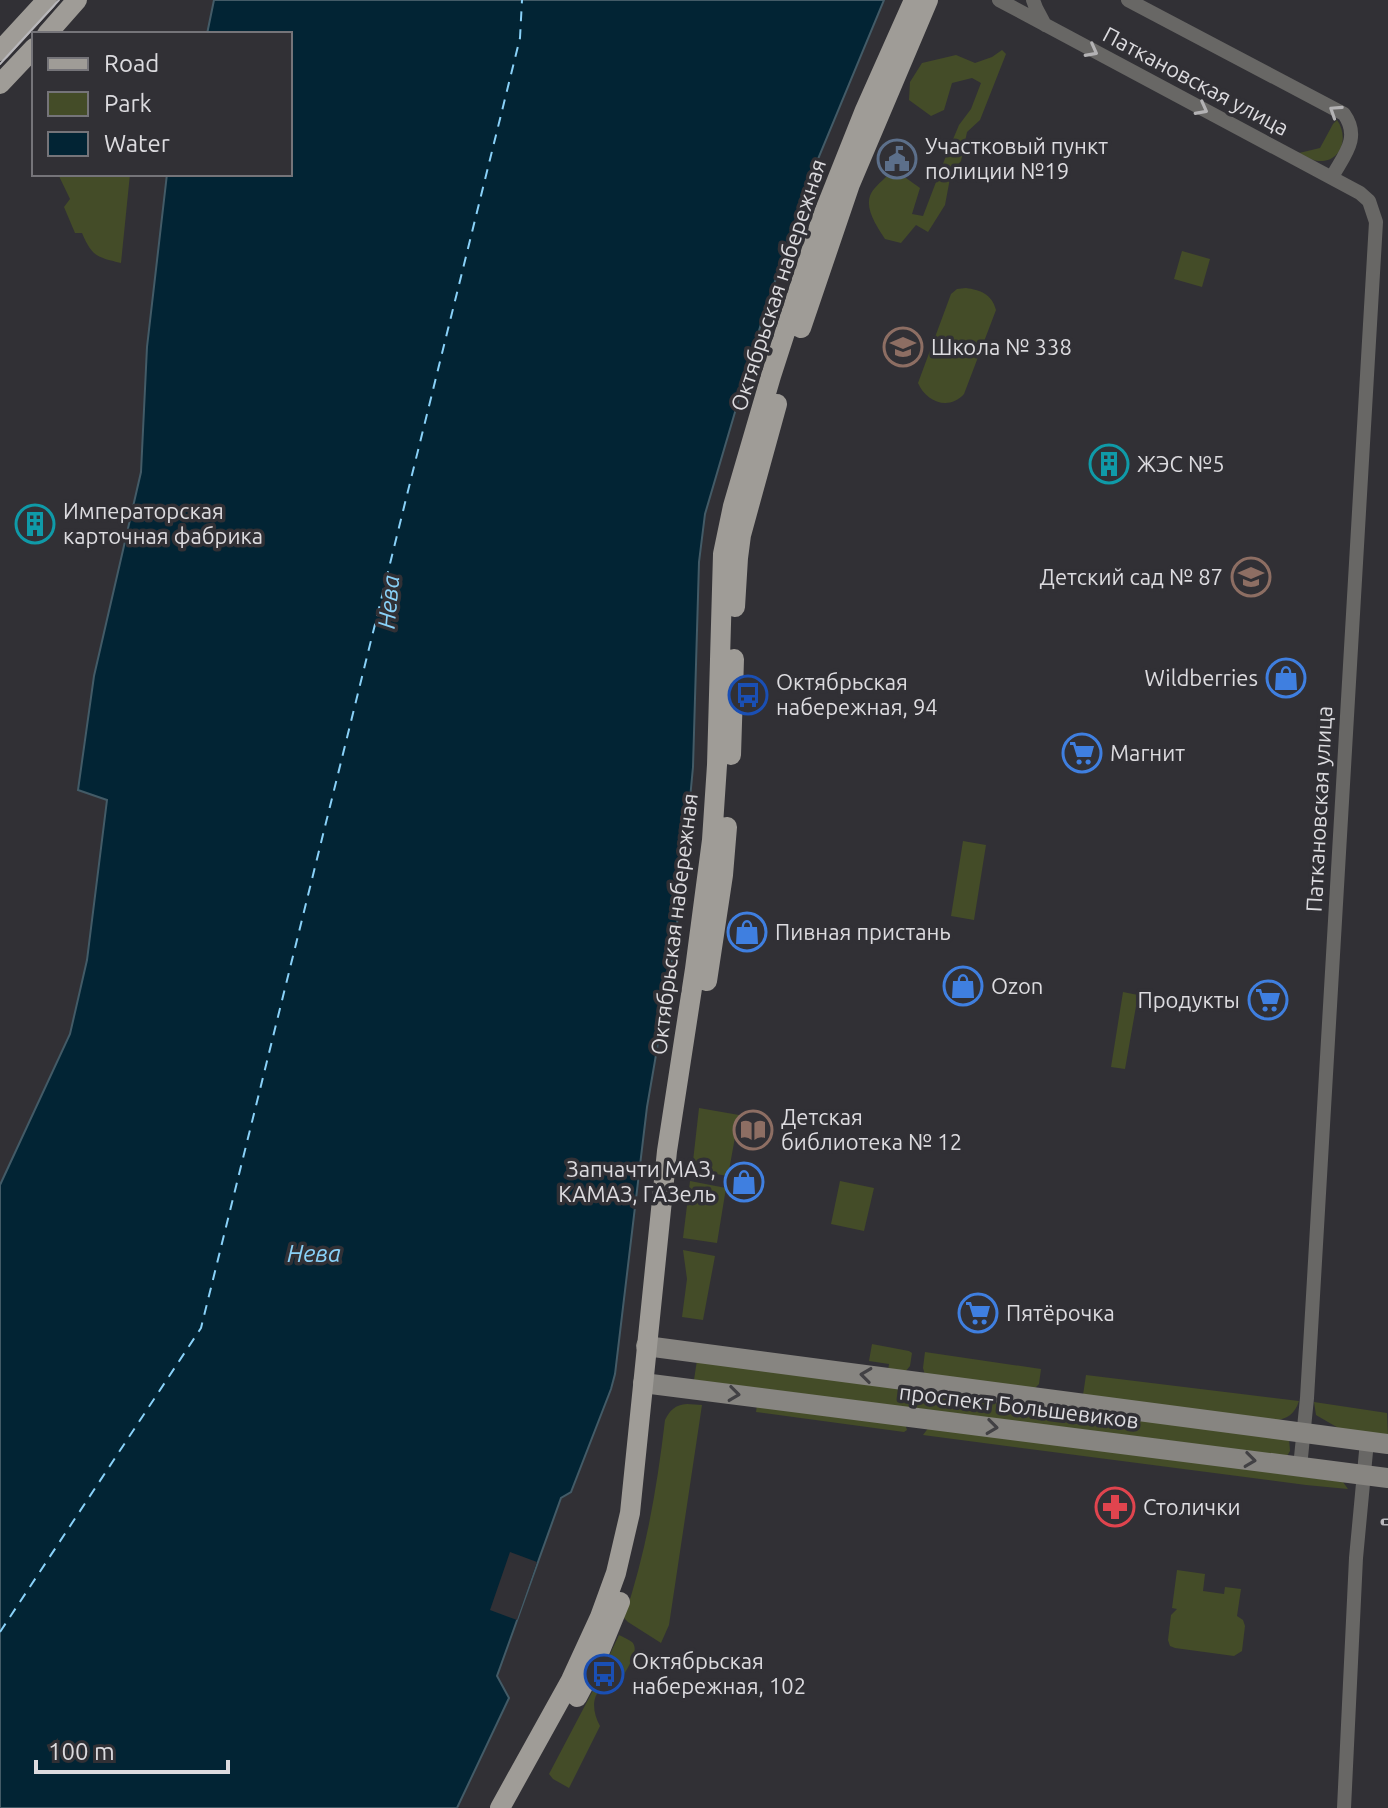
<svg xmlns="http://www.w3.org/2000/svg" width="1388" height="1808" font-family="Ubuntu,sans-serif">
  <rect width="100%" height="100%" fill="#313035"/>
  <path fill="#444c28" d="M1002,50L1006,54L980,120L967,132L961,161L951,173L945,205L928,232L916,225L901,243L885,239C878,228 865,210 870,196C872,189 881,182 887,176L906,178L920,188L912,214L923,216L946,156L959,125L971,109L981,83L972,78L952,83L944,110L931,116L909,100L910,82L922,63L956,55L975,63L992,57Z
    M1337,120C1349,136 1342,163 1318,161C1311,160 1305,156 1299,153L1320,148L1333,124Z
    M58,174H130L121,263C96,257 92,256 82,233H75L64,207L70,199Z
    M1182,251L1210,259L1202,287L1174,279Z
    M966,288C980,290 992,294 996,310L964,394C949,411 926,402 918,383L951,294L957,289Z
    M963,841L986,845L974,920L951,916Z
    M1123,992L1138,995L1125,1069L1111,1067Z
    M699,1108L739,1115L728,1176L692,1170Z
    M690,1181L726,1188L717,1243L683,1238Z
    M840,1181L874,1188L864,1231L831,1224Z
    M683,1250L715,1256L703,1320L682,1317L687,1279Z
    M872,1344L909,1351L912,1353L910,1366L905,1372L888,1370L889,1364L869,1361Z
    M925,1352L1041,1369L1039,1384L1035,1388L925,1375L923,1368Z
    M697,1360L1289,1439L1290,1451L1287,1456L694,1380Z
    M1086,1375L1299,1401C1295,1414 1287,1419 1274,1421L1083,1395Z
    M1314,1402L1387,1413L1388,1436L1340,1429L1316,1415Z
    M687,1404L702,1405L669,1625L661,1643L628,1622L624,1618C646,1553 657,1488 665,1420C670,1410 675,1405 687,1404Z
    M757,1405L905,1424L907,1430L904,1432L756,1412Z
    M929,1427L1343,1482L1348,1489L1306,1485L923,1435Z
    M1177,1570L1205,1574L1203,1591L1224,1594L1225,1587L1241,1589L1237,1616L1243,1620L1245,1626L1242,1651L1234,1656L1175,1648L1170,1646L1168,1640L1171,1615L1177,1609L1172,1608Z
    M619,1635C623,1637 628,1639 632,1642C641,1651 625,1671 621,1680C594,1684 588,1704 600,1726L569,1788L553,1779L549,1774L600,1677L604,1679L608,1672L603,1669Z"/>
  <path fill="#022434" stroke="#435b67" stroke-width="2" d="M214,0H884L808,183L763,317L705,514L699,562L693,767L681,894L671,968L647,1107L615,1374L611,1389L571,1492L561,1498L497,1676L509,1698L457,1808H0V1185L70,1034L87,960L107,800L78,790L94,676L141,472L147,347L167,174H290V34H207Z"/>
  <path fill="#313035" d="M510,1552L537,1562L517,1620L490,1610Z"/>
  <g fill="none" stroke-linecap="round" stroke-linejoin="round">
    <path stroke="#89d1f8" stroke-width="2" stroke-dasharray="10 8" stroke-linecap="butt" d="M0,1632L201,1328L520,38L522,0"/>
    <path stroke="#686765" stroke-width="14" d="M999,0L1360,193L1369,201L1376,222L1307,1398L1300,1467
      M1033,0L1036,8L1045,25
      M1128,0L1344,114C1361,138 1344,155 1332,177
      M1344,1808L1356,1558L1367,1441"/>
    <path stroke="#878581" stroke-width="20" d="M646,1346L1388,1444
      M643,1383L1388,1478"/>
    <path stroke="#9f9c97" stroke-width="20" d="M47,34L77,0
      M0,51L47,0
      M0,84L34,48
      M801,328L850,184L928,0
      M735,607L738,558L741,535L777,404
      M731,755L734,659
      M707,981L723,875L727,827
      M577,1697L594,1665L620,1602
      M500,1808L571,1680L600,1617L616,1573L630,1513L667,1151L695,969L712,840L717,765L723,554L733,506L771,376L822,218L865,110L914,0"/>
    <path stroke="#b8b7bb" stroke-width="2" d="M0,64L59,0"/>
    <g stroke="#b8b7bb" stroke-width="7">
      <path id="rail" d="M1384,1522H1388"/>
    </g>
    <use href="#rail" stroke="#313035" stroke-width="4" stroke-dasharray="12" stroke-linecap="butt"/>
  </g>
  <defs><path id="oneway-chevron" d="M-2-3.5L2.5 0L-2 3.5" fill="none" stroke-width="1.6" stroke-linecap="round" stroke-linejoin="round" transform="scale(2)"/></defs>
  <g stroke="#b3b2b4">
    <use href="#oneway-chevron" transform="translate(1092 51) rotate(28)"/>
    <use href="#oneway-chevron" transform="translate(1202 109) rotate(28)"/>
    <use href="#oneway-chevron" transform="translate(1335 111) rotate(-147)"/>
  </g>
  <g stroke="#424144">
    <use href="#oneway-chevron" transform="translate(866 1375) rotate(-173)"/>
    <use href="#oneway-chevron" transform="translate(734 1394) rotate(7)"/>
    <use href="#oneway-chevron" transform="translate(992 1427) rotate(7)"/>
    <use href="#oneway-chevron" transform="translate(1250 1460) rotate(7)"/>
  </g>
  <defs>
    <g id="civic-ring" transform="scale(2)"><circle r="9.5" fill="#313035" stroke="#5c6f8a" stroke-width="1.5"/><path d="M-.6-6.5H3V-4.5H.6V-3L4-1V1h2V6H-6V1h2V-1L-.6-3ZM-1.2 2.5V6h2.4V2.5Z" fill="#5c6f8a"/></g>
    <g id="school-ring" transform="scale(2)"><circle r="9.5" fill="#313035" stroke="#8d6e63" stroke-width="1.5"/><path d="M0-5L7-2L0 1L-7-2ZM-4 1L0 2.5L4 1V4Q0 6-4 4Z" fill="#8d6e63"/></g>
    <g id="building-ring" transform="scale(2)"><circle r="9.5" fill="#313035" stroke="#0f9aa8" stroke-width="1.5"/><path d="M-4-6H4V6H1V3H-1V6H-4ZM-2.5-4.3h1.7v1.8h-1.7ZM.8-4.3h1.7v1.8H.8ZM-2.5-1h1.7V.8h-1.7ZM.8-1h1.7V.8H.8Z" fill="#0f9aa8"/></g>
    <g id="shop-ring" transform="scale(2)"><circle r="9.5" fill="#313035" stroke="#3f7fe0" stroke-width="1.5"/><path d="M-5-2.5h2.3a2.7 3.5 0 0 1 5.4 0H5L5.5 6h-11ZM-1.5-2.5h3a1.5 2.3 0 0 0-3 0Z" fill="#3f7fe0"/></g>
    <g id="bus-ring" transform="scale(2)"><circle r="9.5" fill="#313035" stroke="#1a4fb4" stroke-width="1.5"/><path d="M-5-6H5V4H4V6H2V4H-2V6H-4V4H-5ZM-3.5-4V0h7V-4ZM-3.5 1.2v1.5H-2V1.2ZM2 1.2v1.5H3.5V1.2Z" fill="#1a4fb4"/></g>
    <g id="supermarket-ring" transform="scale(2)"><circle r="9.5" fill="#313035" stroke="#3f7fe0" stroke-width="1.5"/><path d="M-6-5.5h2.5l.6 2H6L4.5 2H-2.5L-4.4-4H-6ZM-1.5 3.2a1.3 1.3 0 1 0 .1 0ZM3 3.2a1.3 1.3 0 1 0 .1 0Z" fill="#3f7fe0"/></g>
    <g id="library-ring" transform="scale(2)"><circle r="9.5" fill="#313035" stroke="#8d6e63" stroke-width="1.5"/><path d="M-6-4Q-3-5.5-.7-3.5V5Q-3 3-6 4ZM6-4Q3-5.5 .7-3.5V5Q3 3 6 4Z" fill="#8d6e63"/></g>
    <g id="pharmacy-ring" transform="scale(2)"><circle r="9.5" fill="#313035" stroke="#e0444e" stroke-width="1.5"/><path d="M-2-6h4v4h4v4h-4v4h-4v-4h-4v-4h4Z" fill="#e0444e"/></g>
  </defs>
  <g fill-rule="evenodd">
    <use href="#civic-ring" x="897" y="159"/>
    <use href="#school-ring" x="903" y="347"/>
    <use href="#building-ring" x="1109" y="464"/>
    <use href="#building-ring" x="35" y="524"/>
    <use href="#school-ring" x="1251" y="577"/>
    <use href="#shop-ring" x="1286" y="678"/>
    <use href="#bus-ring" x="748" y="695"/>
    <use href="#supermarket-ring" x="1082" y="753"/>
    <use href="#shop-ring" x="747" y="932"/>
    <use href="#shop-ring" x="963" y="986"/>
    <use href="#supermarket-ring" x="1268" y="1000"/>
    <use href="#library-ring" x="753" y="1130"/>
    <use href="#shop-ring" x="744" y="1182"/>
    <use href="#supermarket-ring" x="978" y="1313"/>
    <use href="#pharmacy-ring" x="1115" y="1507"/>
    <use href="#bus-ring" x="604" y="1674"/>
  </g>
  <g text-anchor="middle" stroke-width="7" stroke-linejoin="round" paint-order="stroke">
    <g font-size="22" fill="#dcdbdf" stroke="#313035">
      <text transform="translate(1196 81) rotate(28)" y="8">Паткановская улица</text>
      <text transform="translate(778 285) rotate(-72)" y="8">Октябрьская набережная</text>
      <text transform="translate(1319 809) rotate(-87)" y="8">Паткановская улица</text>
      <text transform="translate(674 924) rotate(-83)" y="8">Октябрьская набережная</text>
      <text transform="translate(1019 1406) rotate(7)" y="8">проспект Большевиков</text>
    </g>
    <g font-size="22" fill="#dcdbdf" stroke="#313035" text-anchor="start">
      <text x="925" y="154">Участковый пункт<tspan x="925" dy="25">полиции №19</tspan></text>
      <text x="931" y="355">Школа № 338</text>
      <text x="1137" y="472">ЖЭС №5</text>
      <text x="63" y="519">Императорская<tspan x="63" dy="25">карточная фабрика</tspan></text>
      <text x="1223" y="585" text-anchor="end">Детский сад № 87</text>
      <text x="1258" y="686" text-anchor="end">Wildberries</text>
      <text x="776" y="690">Октябрьская<tspan x="776" dy="25">набережная, 94</tspan></text>
      <text x="1110" y="761">Магнит</text>
      <text x="775" y="940">Пивная пристань</text>
      <text x="991" y="994">Ozon</text>
      <text x="1240" y="1008" text-anchor="end">Продукты</text>
      <text x="781" y="1125">Детская<tspan x="781" dy="25">библиотека № 12</tspan></text>
      <text x="716" y="1177" text-anchor="end">Запчачти МАЗ,<tspan x="716" dy="25">КАМАЗ, ГАЗель</tspan></text>
      <text x="1006" y="1321">Пятёрочка</text>
      <text x="1143" y="1515">Столички</text>
      <text x="632" y="1669">Октябрьская<tspan x="632" dy="25">набережная, 102</tspan></text>
    </g>
    <g font-size="24" font-style="italic" fill="#89d1f8" stroke="#313035">
      <text transform="translate(389 602) rotate(-85)" y="8">Нева</text>
      <text x="314" y="1262">Нева</text>
    </g>
  </g>
  <rect x="32" y="32" width="260" height="144" fill="#313035" stroke="#757479" stroke-width="2"/>
  <rect x="48" y="58" width="40" height="12" fill="#9f9c97" stroke="#757479" stroke-width="2"/>
  <text x="104" y="72" font-size="24" fill="#dcdbdf">Road</text>
  <rect x="48" y="92" width="40" height="24" fill="#444c28" stroke="#757479" stroke-width="2"/>
  <text x="104" y="112" font-size="24" fill="#dcdbdf">Park</text>
  <rect x="48" y="132" width="40" height="24" fill="#022434" stroke="#757479" stroke-width="2"/>
  <text x="104" y="152" font-size="24" fill="#dcdbdf">Water</text>
  <path d="M36 1760v12h192v-12" fill="none" stroke="#dcdbdf" stroke-width="4"/>
  <text x="48" y="1760" font-size="24" fill="#dcdbdf" stroke="#313035" stroke-width="6" paint-order="stroke">100 m</text>
</svg>
